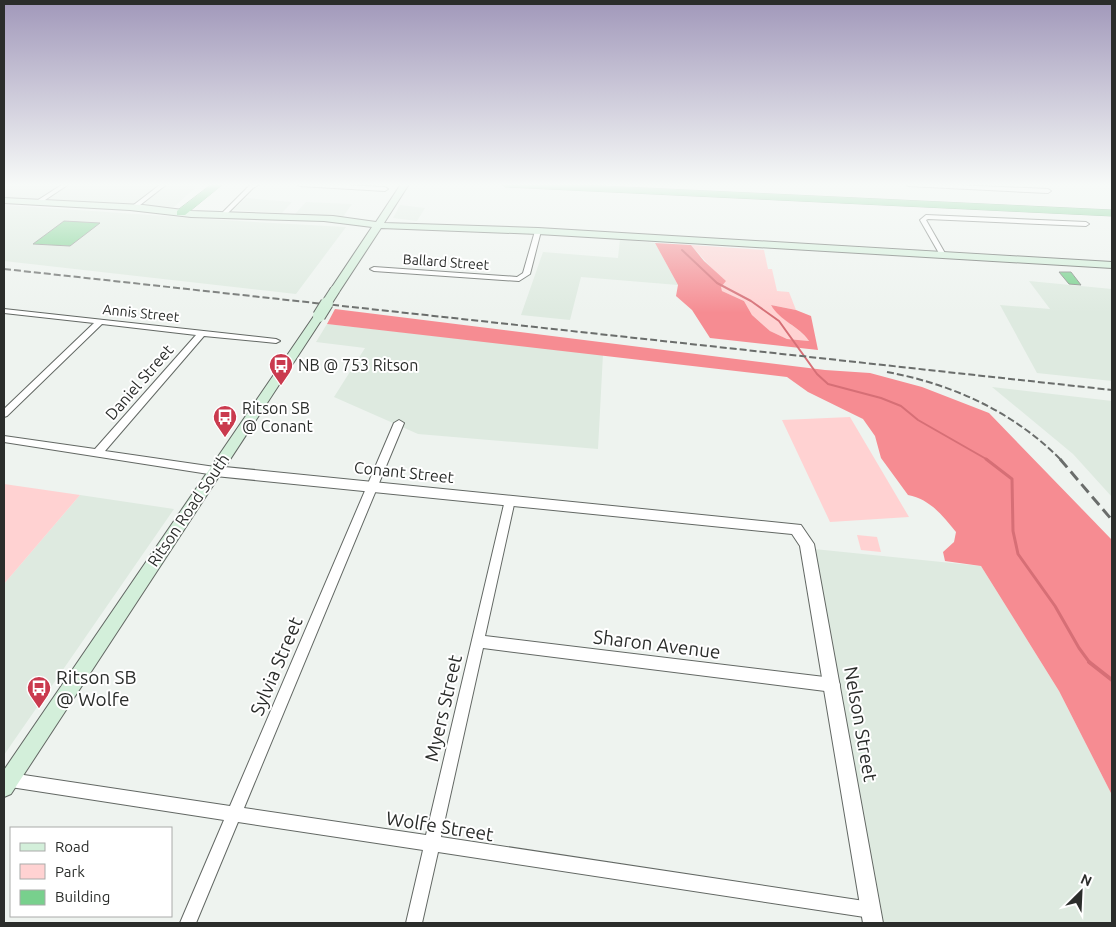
<svg xmlns="http://www.w3.org/2000/svg" width="1116" height="927" font-family="Ubuntu,sans-serif">
  <rect width="100%" height="100%" fill="#eef3ef"/>
  <path fill="#deeae0" d="M4,184H199L174,207L4,198Z
    M246,198L292,202L282,213L233,210Z
    M306,202L352,204L343,217L295,214Z
    M4,205L238,221L346,227L296,294L4,261Z
    M400,205L425,208L417,221L393,218Z
    M620,239L655,243L678,285L581,277L570,320L521,315L543,252L618,258Z
    M1029,281L1112,289V381L1037,373L1000,305L1050,309Z
    M327,324L603,354L598,449L418,434L334,397L365,348L316,342Z
    M992,387L1112,401V497L1073,454Z
    M80,495L174,509L4,755V584Z
    M814,549L981,566L1059,691L1112,795V923H880Z"/>
  <path fill="#ffd2d2" d="M691,245L764,250L768,269H772L777,291L789,292L796,310L771,305C783,322 799,327 809,341L787,339L770,331L752,315L744,301L722,291L714,271Z
    M850,417L909,517L830,522L782,420Z
    M4,484L80,495L4,584Z
    M857,535L877,537L881,552L861,550Z"/>
  <path fill="#f68c92" d="M655,243L691,245L704,261L726,281L721,287L722,291L744,301L752,315L770,331L787,339L809,341C799,326 780,321 771,305L796,310L811,316L818,350L710,338L692,310L676,296L678,285Z
    M335,309L825,370L870,373L922,387L989,413L1112,540V795L1059,691L981,566L945,561L943,552L954,542L956,532C943,516 930,499 908,495L881,458L875,436L863,419L808,392L787,377L327,324Z"/>
  <g fill="none" stroke-linecap="round" stroke-linejoin="round">
    <path stroke="#d66f76" stroke-width="2" d="M682,250L717,283L751,301L779,321L817,374L828,384L881,398L901,406L918,420L988,460"/>
    <path stroke="#d66f76" stroke-width="3" d="M986,459L1012,479L1013,531L1018,554L1055,606L1079,648L1090,663"/>
    <path stroke="#d66f76" stroke-width="4" d="M1089,662L1112,680"/>
  </g>
  <path fill="#78d08d" stroke="#868b87" d="M64,221L100,223L70,246L33,244Z
    M1059,272H1071L1081,285L1069,284Z"/>
  <g fill="none" stroke-linecap="round" stroke-linejoin="round">
    <g stroke="#636864" stroke-width="2">
      <path id="minor" d="M63,184H69L39,204H35V202Z
        M161,184H167L135,209H131V207Z
        M253,184H260L253,188L227,214H223V212L249,186Z
        M297,184H322L385,187L388,189L385,191L300,186Z
        M905,184H934L1048,189L1051,191L1048,193L908,186Z
        M926,215L1086,222L1089,224L1086,226L928,219L926,220L946,255L943,257L940,255L920,220Z
        M538,229L541,231L530,274L519,281L374,271L370,269L374,267L517,277L523,273L535,231Z
        M4,309L276,339L280,341L276,343L204,336L105,451L215,467L219,468L220,471L219,474L215,475L4,442V436L95,449L196,335L102,324L7,416L4,417V409L94,323L4,313Z
        M399,420L404,423L244,808L426,835L505,500L506,497H514L515,500L485,636L833,678L838,680L840,685L838,690L833,692L483,648L441,837L871,902L877,904L879,910L877,916L871,918L438,852L422,923H406L423,850L238,822L196,923H180L224,820L4,786V772L230,806L394,423Z"/>
    </g>
    <g stroke="#636864" stroke-width="2">
      <path id="tertiary" d="M215,466L801,525L814,544L883,923H863L800,546L792,534L215,476L211,474L209,471L211,468Z"/>
    </g>
    <g stroke="#636864" stroke-width="2">
      <path id="secondary" d="M401,184H409L384,223L538,228L1112,262V268L538,234L381,228L339,292L335,293L330,290L372,227L324,221L191,217L130,210L4,203V198L143,205L191,211L333,216L376,222Z
        M319,313L324,316L11,794L4,797V770L314,316Z"/>
    </g>
    <g stroke="#569365" stroke-width="1">
      <path id="motorway" d="M212,184H223L185,215H177V211Z
        M501,184H561L1112,210V216L506,187Z"/>
    </g>
    <use href="#minor" fill="#fff" fill-rule="evenodd"/>
    <use href="#tertiary" fill="#fff" fill-rule="evenodd"/>
    <use href="#secondary" fill="#d3efda" fill-rule="evenodd"/>
    <use href="#motorway" fill="#6dca84" fill-rule="evenodd"/>
    <path stroke="#6a6d6b" stroke-width="2" stroke-dasharray="7 3" stroke-linecap="butt" d="M4,269L1112,390
      M887,372C952,384 1014,412 1061,460"/>
    <path stroke="#6a6d6b" stroke-width="3" stroke-dasharray="11 5.5" stroke-linecap="butt" d="M1060,459L1112,520"/>
    <g stroke="#636864" stroke-width="11" stroke-linecap="butt">
      <path id="secondary-bridge-far1" d="M326,304L335,290"/>
    </g>
    <g stroke="#636864" stroke-width="14" stroke-linecap="butt">
      <path id="secondary-bridge" d="M319,316L327,303"/>
    </g>
    <use href="#secondary-bridge-far1" stroke="#d3efda" stroke-width="9"/>
    <use href="#secondary-bridge" stroke="#d3efda" stroke-width="12"/>
  </g>
  <linearGradient id="sky" x2="0" y2="1"><stop stop-color="#a198ba"/><stop offset="0.59" stop-color="#f7faf8"/><stop offset="1" stop-color="#f7faf8" stop-opacity="0"/></linearGradient>
  <rect width="1116" height="313" fill="url(#sky)"/>
  <defs>
    <g id="bus-pin" transform="scale(1.25)"><path d="M0 17L-7.5 6A9.5 9.5 0 1 1 7.5 6Z" fill="#ca3a4e" stroke="#fff"/><path d="M-5-6H5V4H4V6H2V4H-2V6H-4V4H-5ZM-3.5-4V0h7V-4ZM-3.5 1.2v1.5H-2V1.2ZM2 1.2v1.5H3.5V1.2Z" fill="#fff"/></g>
  </defs>
  <g fill-rule="evenodd">
    <use href="#bus-pin" x="281" y="365"/>
    <use href="#bus-pin" x="225" y="417"/>
    <use href="#bus-pin" x="39" y="688"/>
  </g>
  <g text-anchor="middle" stroke-width="4" stroke-linejoin="round" paint-order="stroke">
    <g font-size="14" fill="#2b2d2b" stroke="#fff">
      <text transform="translate(446 262) rotate(4)" y="5">Ballard Street</text>
      <text transform="translate(141 313) rotate(6)" y="5">Annis Street</text>
    </g>
    <g font-size="16" fill="#2b2d2b" stroke="#fff" text-anchor="start">
      <text x="298" y="371">NB @ 753 Ritson</text>
      <text x="242" y="414">Ritson SB<tspan x="242" dy="18">@ Conant</tspan></text>
    </g>
    <g font-size="16" fill="#2b2d2b" stroke="#fff">
      <text transform="translate(139 382) rotate(-49)" y="6">Daniel Street</text>
      <text transform="translate(404 472) rotate(6)" y="6">Conant Street</text>
      <text transform="translate(188 510) rotate(-56)" y="6">Ritson Road South</text>
    </g>
    <g font-size="19" fill="#2b2d2b" stroke="#fff">
      <text transform="translate(657 644) rotate(7)" y="7">Sharon Avenue</text>
      <text transform="translate(276 666) rotate(-67)" y="7">Sylvia Street</text>
      <text transform="translate(443 708) rotate(-77)" y="7">Myers Street</text>
      <text transform="translate(861 724) rotate(80)" y="7">Nelson Street</text>
      <text transform="translate(440 826) rotate(9)" y="7">Wolfe Street</text>
    </g>
    <g font-size="19" fill="#2b2d2b" stroke="#fff" text-anchor="start">
      <text x="56" y="684">Ritson SB<tspan x="56" dy="22">@ Wolfe</tspan></text>
    </g>
  </g>
  <rect width="1116" height="927" fill="none" stroke="#2b2d2b" stroke-width="10"/>
  <rect x="10" y="827" width="162" height="90" fill="#ffffff" stroke="#aaabaa"/>
  <rect x="20" y="843" width="25" height="8" fill="#d3efda" stroke="#aaabaa"/>
  <text x="55" y="852" font-size="15" fill="#2b2d2b">Road</text>
  <rect x="20" y="864" width="25" height="15" fill="#ffd2d2" stroke="#aaabaa"/>
  <text x="55" y="877" font-size="15" fill="#2b2d2b">Park</text>
  <rect x="20" y="890" width="25" height="15" fill="#78d08d" stroke="#aaabaa"/>
  <text x="55" y="902" font-size="15" fill="#2b2d2b">Building</text>
  <g transform="translate(1081 892) rotate(24)" stroke="#ffffff" stroke-width="4" paint-order="stroke">
  <path d="M0-4L9 19L0 12L-9 19Z" fill="#2b2d2b"/>
  <text y="-8" font-size="14" font-weight="bold" text-anchor="middle" fill="#2b2d2b">N</text>
  </g>
</svg>
